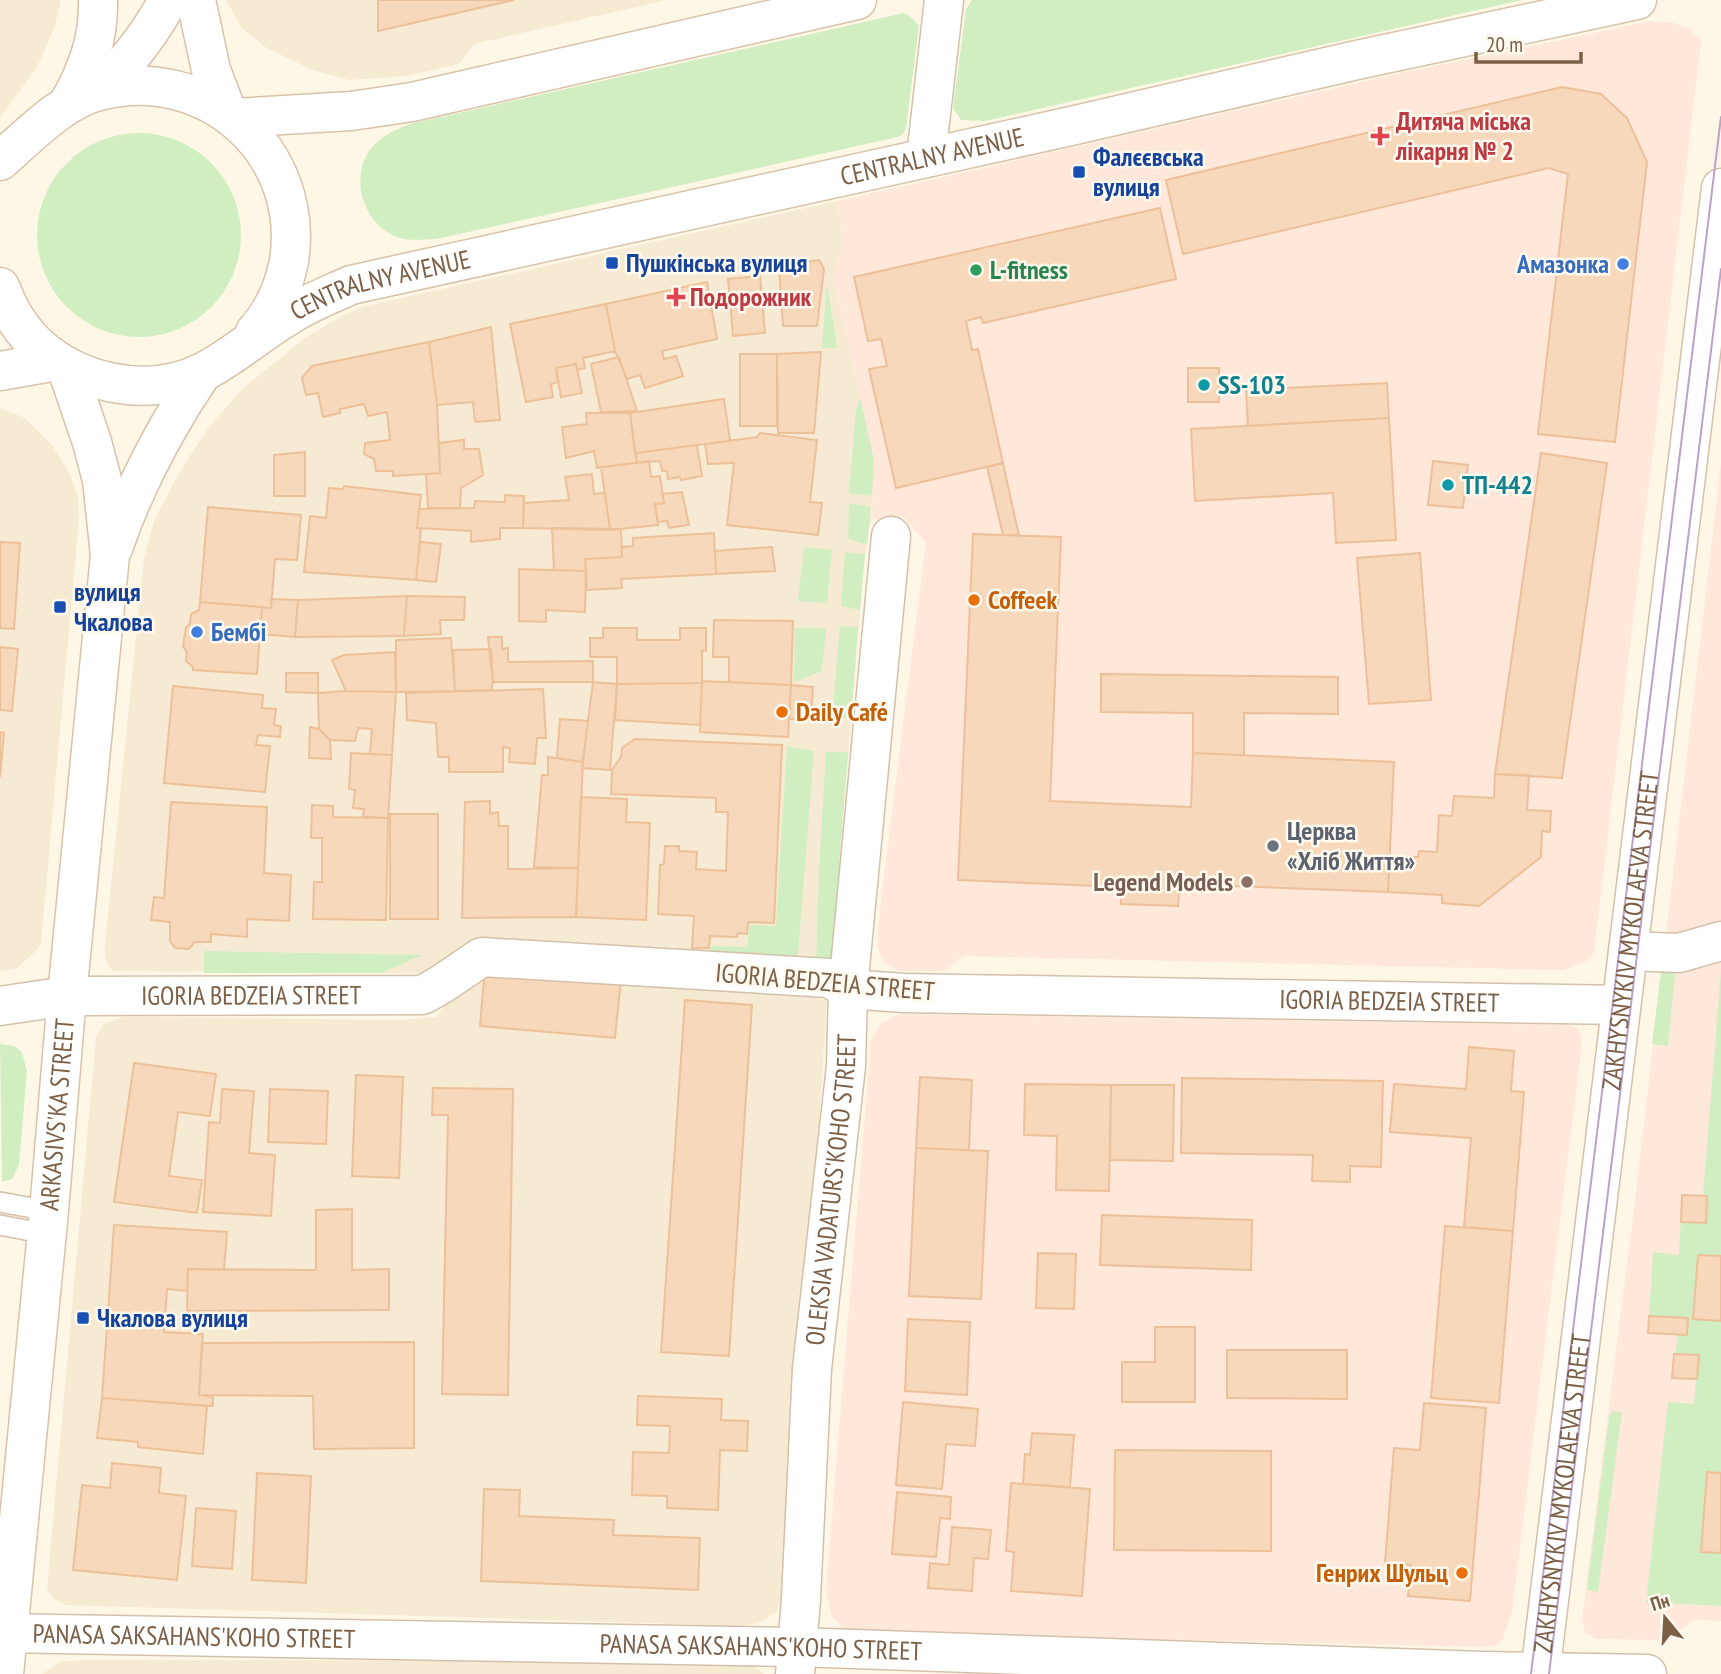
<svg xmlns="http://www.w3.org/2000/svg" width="1721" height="1674" font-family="'PT Sans Narrow',sans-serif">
  <rect width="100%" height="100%" fill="#fff7e6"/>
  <path fill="#f7ead3" d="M0,0H60V3L55,26L37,67L0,118Z
    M226,0H667L474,44L459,64L407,76L349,80L312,70L265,47L241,27Z
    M837,201L842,239L834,281L874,460L871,520L864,563L831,965L431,973L112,971L105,958V944L144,558L154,521L180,471L209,427L243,388L305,338L336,319L361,307Z
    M0,408L25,418L52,445L70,474L78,498L79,519L41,943L34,953L17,968L0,971Z
    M470,973L772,985L827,1001L788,1589L776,1612L759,1623L741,1626L66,1605L53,1598L47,1588L96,1037L103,1024L123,1017L402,1020L436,1017Z
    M94,1660L733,1661L756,1667L764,1674H42L61,1661Z"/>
  <path fill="#ffe8da" d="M1651,21L1675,23L1689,29L1701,41L1594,953L1584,963L1563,970L964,956L944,971H898L883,962L877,944L881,899L926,543L903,516L871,520L874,460L834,281L842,239L837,201L1396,74Z
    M1721,463V1621L1695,1620L1663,1640L1596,1639L1585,1633L1582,1619L1634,1209Z
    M903,1014L1569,1025L1577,1028L1582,1036L1581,1050L1512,1611L1502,1641L1496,1645L1485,1647L847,1632L832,1617L826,1589L871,1040L882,1023L892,1017Z"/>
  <path fill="#d0eec2" d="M972,0H1522L985,121L961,120L953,108L966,9Z
    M904,13L911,17L919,26L906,128L903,134L898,137L437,239C427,239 414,241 404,239C367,231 348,183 369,151C379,137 394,130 410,124Z
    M37 235a102 102 0 1 1 204 0a102 102 0 1 1-204 0Z
    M827,283L837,348H822Z
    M861,400L874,460L872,496L849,493L856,410L858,401Z
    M849,503L871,507L867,544L848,539Z
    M804,547L832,550L827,603L798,601Z
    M845,552L865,554L860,610L841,606Z
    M840,626L858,627L851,719L832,717Z
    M795,628H826L822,671L794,682Z
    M787,746L814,751L797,967L709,952L712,946L747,947L749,925L776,926Z
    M826,752H848L831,965L816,966L819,870Z
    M204,951L423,955L381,973H204Z
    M1662,963L1676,965L1668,1046L1652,1044Z
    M1721,970V1606L1646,1602L1668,1402L1694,1404L1696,1380L1672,1378L1678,1334L1648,1333L1653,1252L1679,1255L1682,1195L1703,1196Z
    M0,1044L15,1046L22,1053L27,1071L19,1165L12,1179L2,1182Z
    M1612,1411L1622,1412L1598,1592L1587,1590L1609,1417Z"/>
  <path fill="#f7d8ba" stroke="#ecc099" stroke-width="2" d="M378,0H514L378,31Z
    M1562,87L1601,94L1627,118L1647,162L1615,442L1538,434L1568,174L1549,168L1183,254L1166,180Z
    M1160,208L1176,279L983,323L981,317L966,321L972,350L978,349L1003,463L896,488L869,369L887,366L881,339L868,341L854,277Z
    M819,260L824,269L817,326H783L779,266Z
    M760,276L765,333L733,336L728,279Z
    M707,282L717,339L662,351L664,359L676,356L683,376L645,388L640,375L627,379L615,351L606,304Z
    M606,304L615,351L583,358L585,368L577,370L576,364L556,368L558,382L551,384L553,397L526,402L510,324Z
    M491,327L500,420L475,422L473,402L437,405L429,342Z
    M429,342L437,405L440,473L393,476V471H376L374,459L364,454L365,443L390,440L387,412L368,416L364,404L340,409V413L323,417L318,393L306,395L302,378L312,366Z
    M821,352L814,433H778L777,354Z
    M740,354H777V426H740Z
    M619,357L637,411L601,412L591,364Z
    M576,364L582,393L561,397L556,368Z
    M1188,368H1219V402H1188Z
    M1387,383L1389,418L1248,426L1246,390Z
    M724,399L730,441L635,453L630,413Z
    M586,413H630L637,463L597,468L594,451L566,458L562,427L587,424Z
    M1389,418L1396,540L1336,543L1333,493L1195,501L1191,429Z
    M760,433L817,440L810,502L822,503L818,535L727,525L734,463L708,464L705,444L757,437Z
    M464,440V449H479L483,475L461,488L460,508H428L426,474L440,473L439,443Z
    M697,445L702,476L681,480L680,477L668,479L667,471H662L660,461L637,463L635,453Z
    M305,452V496H274V455Z
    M1541,453L1607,463L1562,778L1495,774Z
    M649,461L651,477L660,476L664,503L655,504L658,525L610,530L601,467Z
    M1433,461L1468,465L1463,508L1428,505Z
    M1003,463L1011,500L1019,535H1003L987,467Z
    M592,474L594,494L605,493L610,530L523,528L524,503L569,500L565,477Z
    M344,486L421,495L417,528H421L416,580L304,572L310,516L326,518L329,488L343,489Z
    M682,492L689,525L669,528L667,521L658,522L655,504L664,503L662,494Z
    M505,495L524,496L523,528H500V539L471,542V531L417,528L419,509L474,508L475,501L505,502Z
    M208,507L301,515L297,560L275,559L271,608L200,602Z
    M552,528L621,529L622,557L585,559L586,571L554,570Z
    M714,533L716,574L621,579L622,588L587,590L585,559L622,557V547L633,546V538Z
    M973,534L1061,537L1050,801L1191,807L1193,753L1394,762L1388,892L1180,884L1178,906L1121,904V887L958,880Z
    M0,542L20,543L14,629L0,628Z
    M420,542L441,544L436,582L416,580Z
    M772,547L775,571L716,574L715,551Z
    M1420,553L1431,700L1369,704L1357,558Z
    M519,569L586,571L585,612L546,610V622L519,621Z
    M407,596L404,636L295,637L298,600Z
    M407,596L465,597L464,620H440L441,634L404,636Z
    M271,599L298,600L295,637L260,634L262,607L271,608Z
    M200,602L262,607L257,674L193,670V667L186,661L187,653L183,646L186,628L190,623L191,614L199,610Z
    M714,620L793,621L791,685L729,682V657H713Z
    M603,628H637V640H680V628H706V651H702V683L617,684V657H590V638H603Z
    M488,637H502V649L508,648V662L593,661V682H493Z
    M451,638L455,691L396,692V640Z
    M0,647L18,649L12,711L0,710Z
    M491,649L493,682L491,690L455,691L453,650Z
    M395,652L396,692L346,691L332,660L344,655Z
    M286,673H318V693L286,692Z
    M1101,674L1338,677V714L1244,713V755L1193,753V713L1101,712Z
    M702,681L791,685L788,737L700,732Z
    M593,682L617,684L610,770L582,768Z
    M702,683L700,725L615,720L617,684Z
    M791,685L813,687L811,720L789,719Z
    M173,686L263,695L262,708L276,709L274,725L281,726L280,737L258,735L256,745L270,746L265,792L164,783Z
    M543,689L546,738H537L535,764L509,762L510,748L503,747V772H449V757H438L436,723L407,720L406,693Z
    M346,691L396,692L392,755L370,754L372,729L358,728L355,741L330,740L319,729L318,693Z
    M560,719L588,721L583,762L557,758Z
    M310,727L319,729L330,740L331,759L309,758Z
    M0,732L4,733L0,777Z
    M635,739L782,745L774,923L748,922L747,934L738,933L737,937L710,936L709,948H692L694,916L658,914L660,865L664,864L665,846H679V851L697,852L696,869L726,871L728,812H716V798L611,794L612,770L621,757L622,748Z
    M351,753L392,755L388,818L363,817L364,809L353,808L355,790L349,789Z
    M548,757L583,762L578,868L534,867L542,775H548Z
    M1495,774L1529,775L1527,810L1551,811L1550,832L1542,831L1541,857L1479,906L1442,903V895L1388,892L1390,856L1418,857L1419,851L1437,852L1439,815L1452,816L1454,796L1494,798Z
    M581,797L627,799L626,822L650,823L646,920L576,917Z
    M490,801V814L498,812L499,826H508V869L578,868L576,917L462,918L465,802Z
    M171,802L267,807L264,873L291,875L289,921L247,919V937L211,934V942H195L189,949L175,948L170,941V922L151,920L154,897L164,898Z
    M312,805L333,806V817L388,818L386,920L313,919L314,882H322V838H311Z
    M390,814H438V919H390Z
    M485,967L621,979L615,1038L480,1026Z
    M685,1000L752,1005L729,1356L661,1352Z
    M1469,1047L1514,1051L1511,1091L1524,1092L1513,1231L1464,1227L1471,1138L1390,1132L1394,1084L1466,1089Z
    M134,1063L216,1074L210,1116L178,1112L169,1176L202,1180L197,1213L114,1202Z
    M356,1075L403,1077L399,1178L352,1176Z
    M920,1077L972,1080L969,1150L916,1148Z
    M1182,1078L1383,1081L1381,1167L1350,1166V1182L1312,1181L1313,1155L1181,1153Z
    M1025,1084L1111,1085L1109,1191L1056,1190L1057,1136L1024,1135Z
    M1111,1085H1174L1173,1161L1110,1160Z
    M433,1088L513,1089L508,1395L442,1394L448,1115H432Z
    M222,1089L254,1091L249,1153L275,1155L271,1216L203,1212L209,1122L220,1123Z
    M270,1089L328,1091L326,1144L268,1142Z
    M916,1148L988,1151L981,1299L909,1296Z
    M1682,1195L1707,1196L1706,1223L1681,1222Z
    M352,1209V1270L389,1269V1310L187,1311L188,1269L316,1270V1210Z
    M1102,1215L1252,1220L1251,1270L1100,1265Z
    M114,1225L227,1232L224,1270L188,1269L187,1291L167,1289L164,1332L203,1334L199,1395L213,1397V1406L102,1398Z
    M1445,1226L1513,1231L1499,1403L1431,1398Z
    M1038,1253L1076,1254L1074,1309L1036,1308Z
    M1698,1255L1721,1256V1321L1693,1319Z
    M1649,1316L1688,1318L1687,1335L1648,1333Z
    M908,1319L970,1322L967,1395L905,1391Z
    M1155,1327H1195V1402H1122V1362H1155Z
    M414,1342V1448L314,1449L313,1396L199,1395L202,1343Z
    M1227,1350H1347V1399L1227,1398Z
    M1674,1354L1699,1355L1697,1379L1672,1378Z
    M638,1396L722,1399L721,1420L748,1421L747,1451L720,1450L718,1510L667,1508V1496L632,1495L633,1452L669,1453L670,1426L637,1425Z
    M102,1398L207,1406L203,1454L138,1447V1442L97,1438Z
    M903,1402L978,1409L975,1446L946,1444L942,1489L896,1485Z
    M1424,1403L1486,1408L1470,1601L1408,1596L1411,1565L1385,1563L1394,1448L1420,1450Z
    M1032,1433L1074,1435L1070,1487L1023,1484L1025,1454L1030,1455Z
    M1115,1450L1271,1451V1551L1114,1550Z
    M112,1463L161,1468L159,1493L186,1496L177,1580L73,1570L82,1485L110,1488Z
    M1707,1472L1721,1473V1553L1701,1552Z
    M257,1473L311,1476L306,1583L252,1580Z
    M1011,1483L1090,1489L1082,1596L1011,1591L1014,1552L1006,1551Z
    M484,1489L520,1490L519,1516L614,1520L613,1535L700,1538L698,1590L481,1581Z
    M897,1492L951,1497L950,1519L940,1518L936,1557L892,1554Z
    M196,1508L236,1511L232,1569L192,1566Z
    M952,1527L991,1530L988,1559L974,1558L972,1591L928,1588L930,1563L949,1565Z"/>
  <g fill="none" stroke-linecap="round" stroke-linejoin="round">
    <g stroke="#d3c0aa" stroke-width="22">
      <path id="lane" d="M0,1202L49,1211
        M0,1225L46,1234"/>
    </g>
    <g stroke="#d3c0aa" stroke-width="41">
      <g id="street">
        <path d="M926,157L944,0"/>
        <path d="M1628,951L1679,953L1721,941"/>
        <path id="s1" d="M0,1006L67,996L422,995C444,985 461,970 482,957L829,978L848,989L904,993L1621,1005"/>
        <path id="s2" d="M0,1633L797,1647L1482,1671L1647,1674"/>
        <path id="s3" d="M795,1674L801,1599L812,1369L846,1066L848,989L891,536"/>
        <path id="s4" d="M1540,1674L1721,188"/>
      </g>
    </g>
    <g stroke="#d8c2a9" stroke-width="41">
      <g id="secondary">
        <path d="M196,0L211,70L227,112"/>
        <path d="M99,91C127,63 150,35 168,0"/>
        <path d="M68,104C87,71 99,39 98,0"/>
        <path d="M234,118L351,111L412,102L857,0"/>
        <path d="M0,161C29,136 61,101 99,91C206,63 306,151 289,261C284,287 273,312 255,332"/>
        <path id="s5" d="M0,287C7,305 16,323 30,338C71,383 147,400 203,372C233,357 259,333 288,316C308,303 329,295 351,285L1071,126L1357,60L1637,0"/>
        <path d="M0,371L57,361"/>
        <path d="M113,548C135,484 165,428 202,373"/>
        <path id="s6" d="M4,1674L49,1211L67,996L110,555L102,480L92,442L66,366"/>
      </g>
    </g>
    <use href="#lane" stroke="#fff" stroke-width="19"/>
    <use href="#street" stroke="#fff" stroke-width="38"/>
    <use href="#secondary" stroke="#fff" stroke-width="38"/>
    <path stroke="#bca2cb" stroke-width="2" d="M1531,1674L1721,117
      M1549,1674L1721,269"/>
  </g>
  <g fill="#e0444e" stroke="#fffaef" stroke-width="2.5">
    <path d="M1376.5 125.5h7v7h7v7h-7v7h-7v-7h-7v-7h7z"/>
    <path d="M672.5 286.5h7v7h7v7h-7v7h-7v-7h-7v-7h7z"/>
  </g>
  <g fill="#1a4fb4" stroke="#fffaef" stroke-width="2.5">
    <rect x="1072" y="165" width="14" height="14" rx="3.5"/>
    <rect x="605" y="256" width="14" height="14" rx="3.5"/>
    <rect x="53" y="600" width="14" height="14" rx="3.5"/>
    <rect x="76" y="1311" width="14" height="14" rx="3.5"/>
  </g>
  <g fill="#3f7fe0" stroke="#fffaef" stroke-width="2.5">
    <circle cx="1623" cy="264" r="7"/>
    <circle cx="197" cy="632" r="7"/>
  </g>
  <circle fill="#2e9e5b" stroke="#fffaef" stroke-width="2.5" cx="976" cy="270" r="7"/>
  <g fill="#0f9aa8" stroke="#fffaef" stroke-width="2.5">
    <circle cx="1204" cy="385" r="7"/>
    <circle cx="1448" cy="485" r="7"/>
  </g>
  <g fill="#e8710a" stroke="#fffaef" stroke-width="2.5">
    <circle cx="974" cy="600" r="7"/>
    <circle cx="782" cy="712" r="7"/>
    <circle cx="1462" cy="1573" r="7"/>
  </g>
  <circle fill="#6b7280" stroke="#fffaef" stroke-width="2.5" cx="1273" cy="846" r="7"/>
  <circle fill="#8d6e63" stroke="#fffaef" stroke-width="2.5" cx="1247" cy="882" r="7"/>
  <g text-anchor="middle" stroke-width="5" stroke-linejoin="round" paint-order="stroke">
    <g font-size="26" font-weight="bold" fill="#be3a42" stroke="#fffaef" text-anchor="start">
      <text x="1396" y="130">Дитяча міська<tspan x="1396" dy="30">лікарня № 2</tspan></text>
      <text x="690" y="306">Подорожник</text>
    </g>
    <g font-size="26" fill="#7c5f47" stroke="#fffaef">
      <text dy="9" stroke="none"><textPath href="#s5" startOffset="1015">CENTRALNY AVENUE</textPath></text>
      <text dy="9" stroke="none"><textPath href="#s5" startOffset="448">CENTRALNY AVENUE</textPath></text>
      <text dy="9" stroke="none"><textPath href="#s4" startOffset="749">ZAKHYSNYKIV MYKOLAEVA STREET</textPath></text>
      <text transform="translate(825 982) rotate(5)" y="9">IGORIA BEDZEIA STREET</text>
      <text dy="9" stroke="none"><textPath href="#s1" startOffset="252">IGORIA BEDZEIA STREET</textPath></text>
      <text dy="9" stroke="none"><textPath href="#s1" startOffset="1405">IGORIA BEDZEIA STREET</textPath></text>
      <text dy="9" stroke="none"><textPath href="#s6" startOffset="562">ARKASIVS'KA STREET</textPath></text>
      <text dy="9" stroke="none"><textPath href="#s3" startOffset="486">OLEKSIA VADATURS'KOHO STREET</textPath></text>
      <text dy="9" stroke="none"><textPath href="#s4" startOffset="182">ZAKHYSNYKIV MYKOLAEVA STREET</textPath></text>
      <text dy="9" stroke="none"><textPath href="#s2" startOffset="194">PANASA SAKSAHANS'KOHO STREET</textPath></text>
      <text dy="9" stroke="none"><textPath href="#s2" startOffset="761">PANASA SAKSAHANS'KOHO STREET</textPath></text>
    </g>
    <g font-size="26" font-weight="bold" fill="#164399" stroke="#fffaef" text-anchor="start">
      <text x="1093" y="166">Фалєєвська<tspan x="1093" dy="30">вулиця</tspan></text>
      <text x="626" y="272">Пушкінська вулиця</text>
      <text x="74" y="601">вулиця<tspan x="74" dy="30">Чкалова</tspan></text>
      <text x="97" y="1327">Чкалова вулиця</text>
    </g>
    <g font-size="26" font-weight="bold" fill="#366cbe" stroke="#fffaef" text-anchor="end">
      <text x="1609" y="273">Амазонка</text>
      <text x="211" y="641" text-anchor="start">Бембі</text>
    </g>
    <g font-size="26" font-weight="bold" fill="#27864d" stroke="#fffaef" text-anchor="start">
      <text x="990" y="279">L-fitness</text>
    </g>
    <g font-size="26" font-weight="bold" fill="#0d838f" stroke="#fffaef" text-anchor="start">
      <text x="1218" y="394">SS-103</text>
      <text x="1462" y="494">ТП-442</text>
    </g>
    <g font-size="26" font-weight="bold" fill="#c56008" stroke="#fffaef" text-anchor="start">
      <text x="988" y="609">Coffeek</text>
      <text x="796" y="721">Daily Café</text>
      <text x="1448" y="1582" text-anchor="end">Генрих Шульц</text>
    </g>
    <g font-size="26" font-weight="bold" fill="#5b616d" stroke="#fffaef" text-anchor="start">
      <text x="1287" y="840">Церква<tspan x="1287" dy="30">«Хліб Життя»</tspan></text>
    </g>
    <g font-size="26" font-weight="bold" fill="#785e54" stroke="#fffaef" text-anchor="end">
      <text x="1233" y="891">Legend Models</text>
    </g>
  </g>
  <g transform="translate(1665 1618) rotate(342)" stroke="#fffaef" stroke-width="5" paint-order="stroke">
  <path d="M0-5L12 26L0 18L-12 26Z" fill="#7c5f47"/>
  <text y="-10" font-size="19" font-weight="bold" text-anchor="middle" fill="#7c5f47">Пн</text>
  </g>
  <path d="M1476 52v10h105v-10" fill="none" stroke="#7c5f47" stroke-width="3.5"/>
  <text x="1486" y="52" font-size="21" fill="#7c5f47" stroke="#fffaef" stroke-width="5" paint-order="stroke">20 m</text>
</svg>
